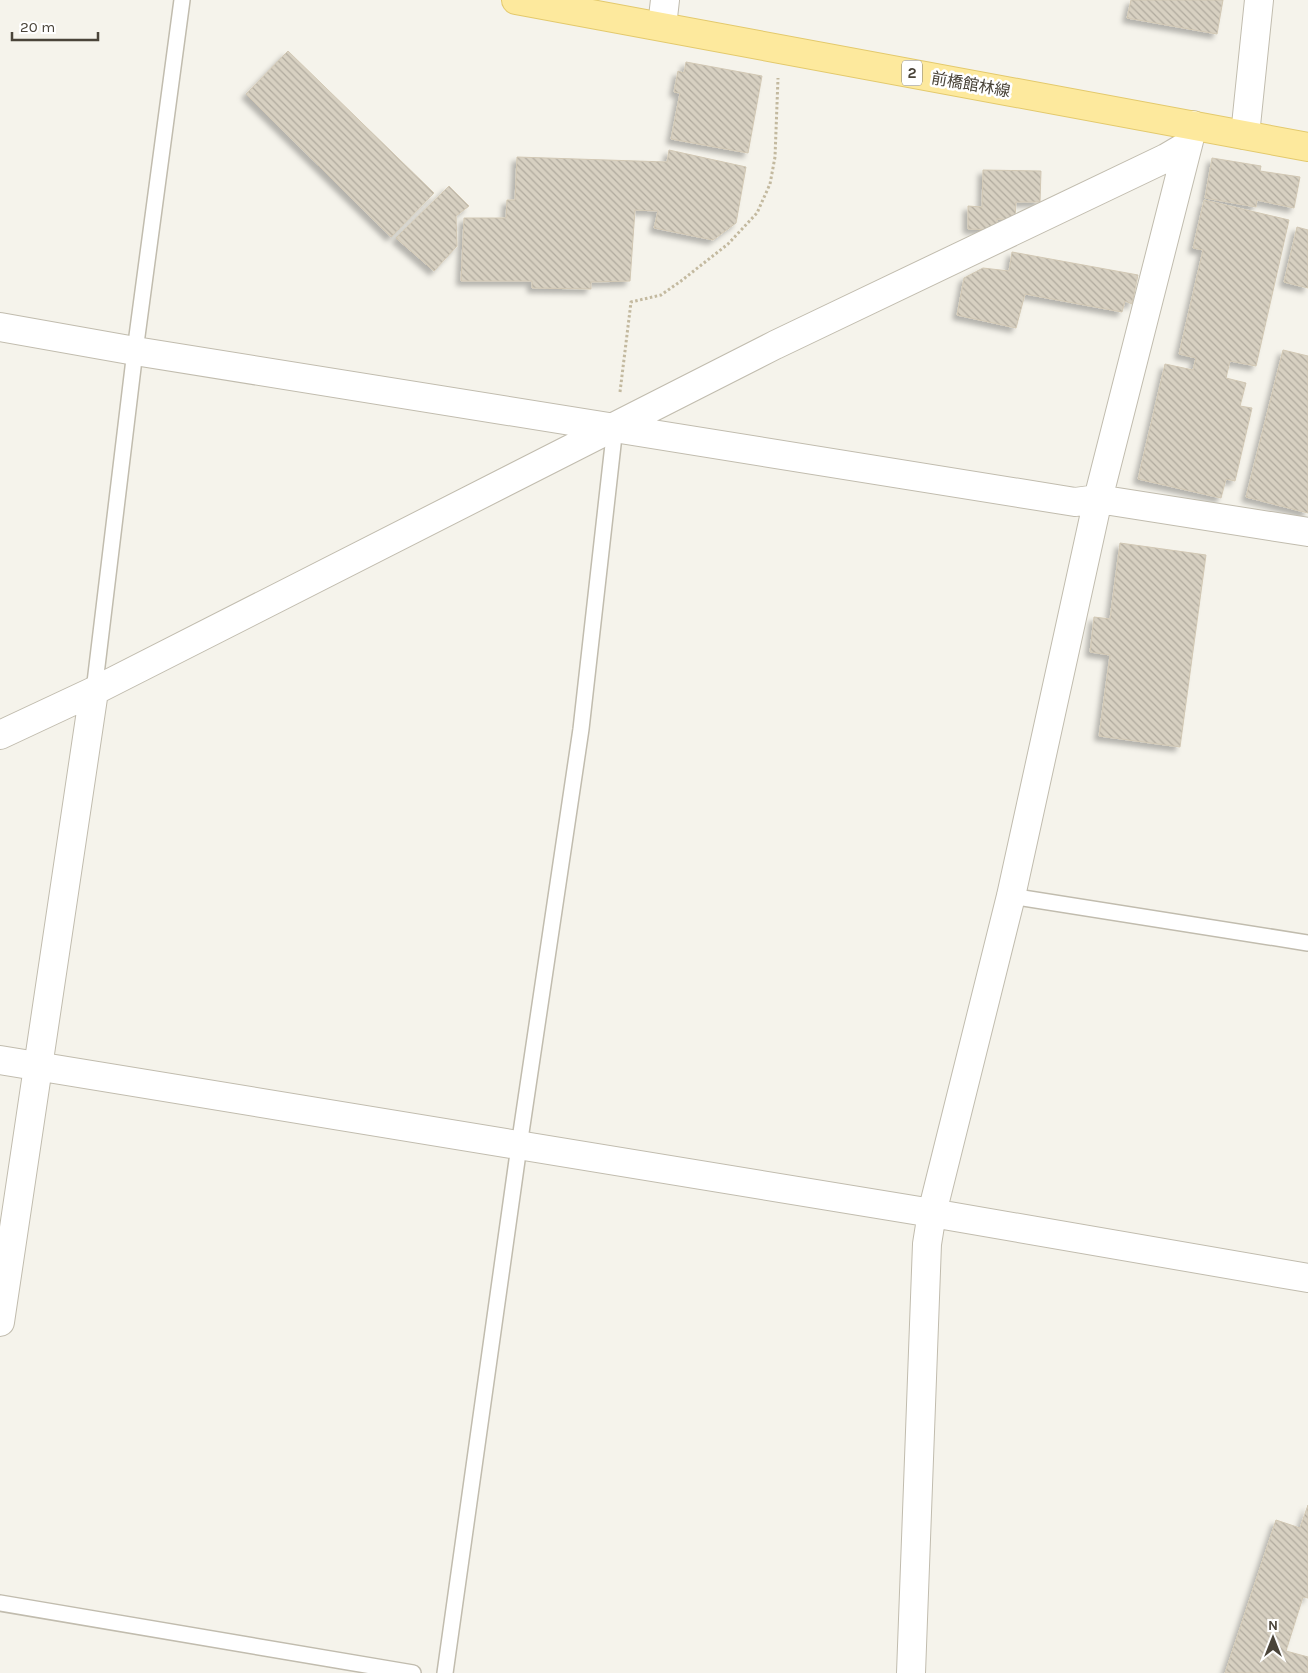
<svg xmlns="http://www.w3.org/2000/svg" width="1308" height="1673" font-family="Karla,'Noto Sans JP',sans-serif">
  <defs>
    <pattern id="building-back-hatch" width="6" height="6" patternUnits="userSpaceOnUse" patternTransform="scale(1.25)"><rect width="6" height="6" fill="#d7d0c1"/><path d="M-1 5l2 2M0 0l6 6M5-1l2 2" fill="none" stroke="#b0aa9e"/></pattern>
    <filter id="shadow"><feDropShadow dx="-4.5" dy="4.5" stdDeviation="2.5" flood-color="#0004"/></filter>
  </defs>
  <rect width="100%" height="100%" fill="#f5f3eb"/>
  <path fill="url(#building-back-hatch)" stroke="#d2c8b4" filter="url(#shadow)" d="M1131,0H1223L1217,34L1127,18Z
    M288,51L434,193L391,237L246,94Z
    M686,62L762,76L748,153L671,139L680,93L674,92L678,71L684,73Z
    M669,150L746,167L736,223L713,240L654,228L658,211L635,210L630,281L591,282V289L532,288V281H461L464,218H506L507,200H515L517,157L667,162Z
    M1212,158L1261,166L1260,171L1300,177L1294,208L1257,200L1256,207L1205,198Z
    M983,170L1041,171L1040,202H1016L1015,220L997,219V230L968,229V206L982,207Z
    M449,186L469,206L456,216L457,246L434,271L396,238Z
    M1204,200L1289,220L1256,366L1230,361L1226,378L1246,383L1240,406L1252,408L1235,481L1226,479L1221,498L1138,479L1165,364L1193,370L1196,358L1179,354L1203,250L1193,248Z
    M1297,227L1308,230V288L1284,282Z
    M1012,252L1138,275L1132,304L1125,301L1122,312L1025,294L1016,328L957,315L964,278L983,268L1009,271Z
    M1283,350L1308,356V513L1246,497Z
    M1120,543L1206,555L1180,747L1099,736L1110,655L1090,652L1094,617L1110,619Z
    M1308,1505V1598L1303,1597L1286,1651L1308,1657V1673H1225L1276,1520L1300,1528Z"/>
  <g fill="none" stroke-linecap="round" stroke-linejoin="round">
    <g stroke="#c1bcae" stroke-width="18">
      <path id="service" d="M94,691L135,351L182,0
        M1011,896L1308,943
        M0,1603L413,1673
        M445,1673L519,1146L581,729L615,427"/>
    </g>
    <g stroke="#c1bcae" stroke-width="30">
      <path id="minor" d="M662,26L665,0
        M1245,135L1259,0
        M0,327L135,351L1075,502L1098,499L1308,532
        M0,735L94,691L775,345L1166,158L1188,145
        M0,1060L932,1213L1308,1278
        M0,1322L94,691
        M911,1673L927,1244L932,1213L1011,896L1098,499L1193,125"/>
    </g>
    <g stroke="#e3c96c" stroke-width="30">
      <path id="primary" d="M516,0L1308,147"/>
    </g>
    <path stroke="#c3b99f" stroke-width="3" stroke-dasharray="2.5 2.5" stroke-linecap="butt" d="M620,392L631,302L661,295L681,281L728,244L757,213L770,184L775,157L778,78"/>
    <use href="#service" stroke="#fff" stroke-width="15"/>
    <use href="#minor" stroke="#fff" stroke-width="28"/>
    <use href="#primary" stroke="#fde99d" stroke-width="28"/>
  </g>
  <g text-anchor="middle" stroke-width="5" stroke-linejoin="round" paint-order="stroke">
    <rect fill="#fff" stroke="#807c74" stroke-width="1" x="902" y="60.5" width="20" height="25" rx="4"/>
    <g font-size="15" font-weight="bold" fill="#4a4439">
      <text x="912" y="78">2</text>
    </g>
    <g font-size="16" fill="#4a4439" stroke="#fff">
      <text transform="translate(971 84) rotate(10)" y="6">前橋館林線</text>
    </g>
  </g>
  <g transform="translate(1273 1638)" stroke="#ffffff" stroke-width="4" paint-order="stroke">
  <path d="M0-4L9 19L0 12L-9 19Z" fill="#4a4439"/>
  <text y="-8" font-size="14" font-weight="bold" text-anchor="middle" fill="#4a4439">N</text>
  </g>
  <path d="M12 32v8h86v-8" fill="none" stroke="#4a4439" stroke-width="2.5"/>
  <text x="20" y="32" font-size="15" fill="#4a4439" stroke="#ffffff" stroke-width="4" paint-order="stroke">20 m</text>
</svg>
